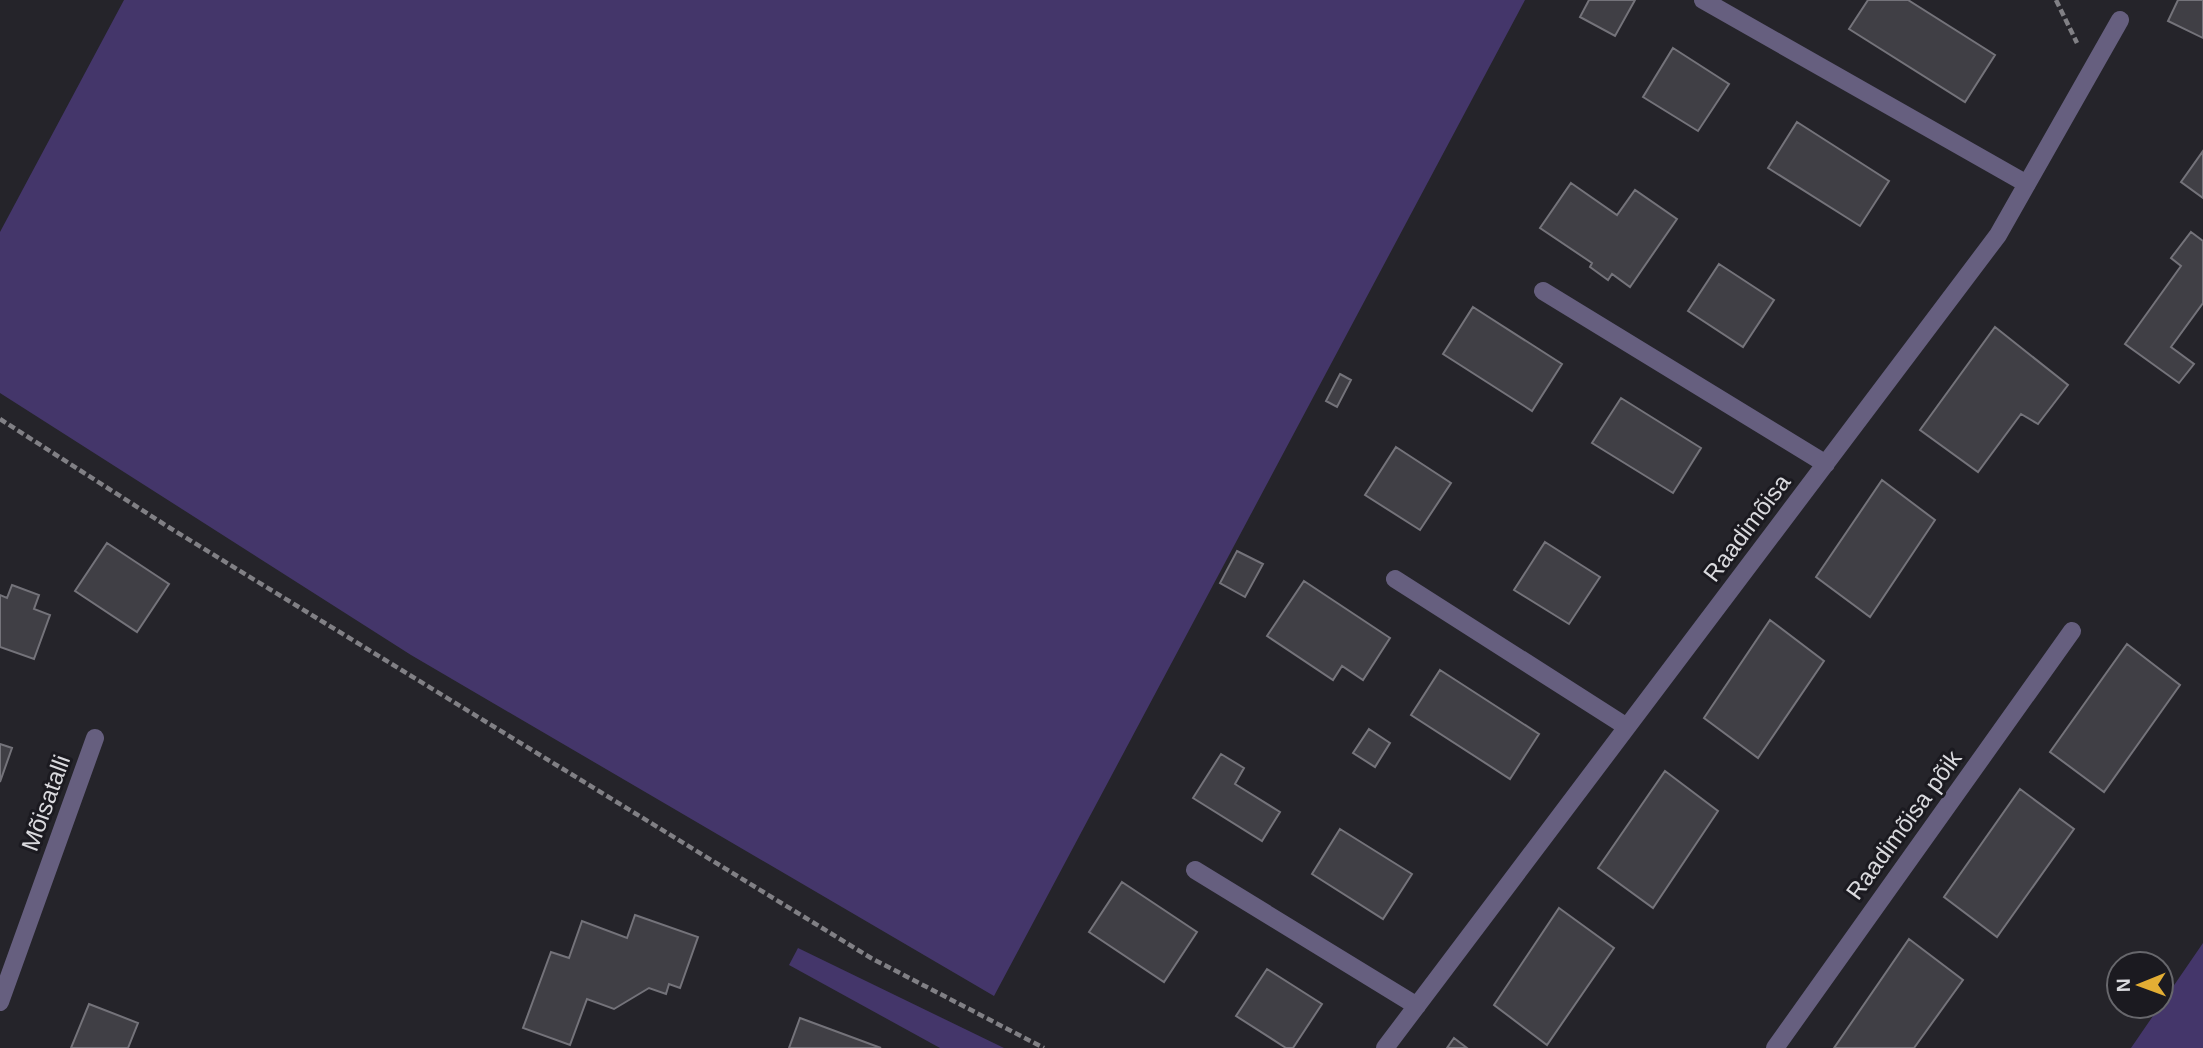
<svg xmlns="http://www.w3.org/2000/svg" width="2203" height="1048" font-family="Helvetica,sans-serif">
  <rect width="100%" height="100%" fill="#25242a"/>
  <path fill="#44366a" d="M124,0H1525L994,996L411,655L0,393V232Z
    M2203,943V1048H2131Z
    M798,948L1004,1048H940L789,965Z"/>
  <path fill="#403f45" stroke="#74737a" stroke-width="2" d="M1589,0H1635L1615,36L1580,17Z
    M1868,0H1908L1995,55L1965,102L1849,29Z
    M2178,0H2203V38L2168,21Z
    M1673,48L1729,84L1698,131L1643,97Z
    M1797,122L1889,181L1860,226L1768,168Z
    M2203,151V198L2181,182Z
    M1571,183L1617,215L1635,190L1677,219L1630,287L1612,274L1608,280L1590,267L1592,263L1540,228Z
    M2191,232L2203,241V303L2171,347L2194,364L2179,383L2125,344L2181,266L2171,258Z
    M1719,264L1774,300L1743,347L1688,311Z
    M1473,307L1562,364L1532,411L1443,354Z
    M1995,327L2068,385L2038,424L2021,414L1978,472L1920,430Z
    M1340,374L1351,380L1337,407L1326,401Z
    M1621,398L1701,448L1673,493L1592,443Z
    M1396,447L1451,483L1420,530L1365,495Z
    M1882,480L1935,520L1870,617L1816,577Z
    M1545,542L1600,577L1569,624L1514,590Z
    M107,543L169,584L137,632L75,591Z
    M1237,551L1263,564L1245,597L1220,583Z
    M1304,581L1390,638L1363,680L1342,666L1333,680L1267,636Z
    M12,585L39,595L34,609L50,615L34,659L0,647V595L7,598Z
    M1770,620L1824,661L1758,758L1704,718Z
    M2127,644L2180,685L2104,792L2050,752Z
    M1440,670L1539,734L1510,779L1411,715Z
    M1369,729L1390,743L1375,767L1353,753Z
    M0,744L12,748L0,782Z
    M1221,754L1244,768L1235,784L1280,812L1262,841L1193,798Z
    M1665,771L1718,811L1653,908L1598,868Z
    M2020,789L2074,829L1997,937L1944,897Z
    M1340,829L1412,874L1383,919L1312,874Z
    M1122,882L1197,932L1164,982L1089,932Z
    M1559,908L1614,948L1547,1045L1494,1005Z
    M635,915L698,937L680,988L669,984L666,994L649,988L614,1009L587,999L570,1045L523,1028L551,952L569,958L582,921L627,938Z
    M1909,939L1963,980L1914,1048H1834Z
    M1267,969L1322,1004L1293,1048H1286L1236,1016Z
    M89,1004L138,1023L128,1048H71Z
    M800,1018L881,1048H789Z
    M1454,1038L1467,1048H1447Z"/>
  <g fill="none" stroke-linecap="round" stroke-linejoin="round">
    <path stroke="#818085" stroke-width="4.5" stroke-dasharray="7 3.5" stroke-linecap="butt" d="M2056,0L2077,43
      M0,419L170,528L871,958L1044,1048"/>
    <path stroke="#665f7f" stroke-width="18" d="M1703,0L2027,184
      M1543,291L1826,464
      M1395,579L1627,727
      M1195,870L1417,1006
      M0,1002L95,738
      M1385,1048L1998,235L2120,20
      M1775,1048L2072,631"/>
  </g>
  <g text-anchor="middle" stroke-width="6" stroke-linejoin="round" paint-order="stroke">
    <g font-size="24" fill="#dadade" stroke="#1b1a20">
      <text transform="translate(1747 528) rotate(-53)" y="8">Raadimõisa</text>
      <text transform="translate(46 803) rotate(-70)" y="8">Mõisatalli</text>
      <text transform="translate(1904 825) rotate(-54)" y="8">Raadimõisa põik</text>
    </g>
  </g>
  <g transform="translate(2140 985) rotate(269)"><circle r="33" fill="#1b1a20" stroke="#67676c" stroke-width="2"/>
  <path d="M0-5L12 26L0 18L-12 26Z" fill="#e3ae34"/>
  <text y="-10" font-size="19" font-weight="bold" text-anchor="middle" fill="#dadade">N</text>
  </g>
</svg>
